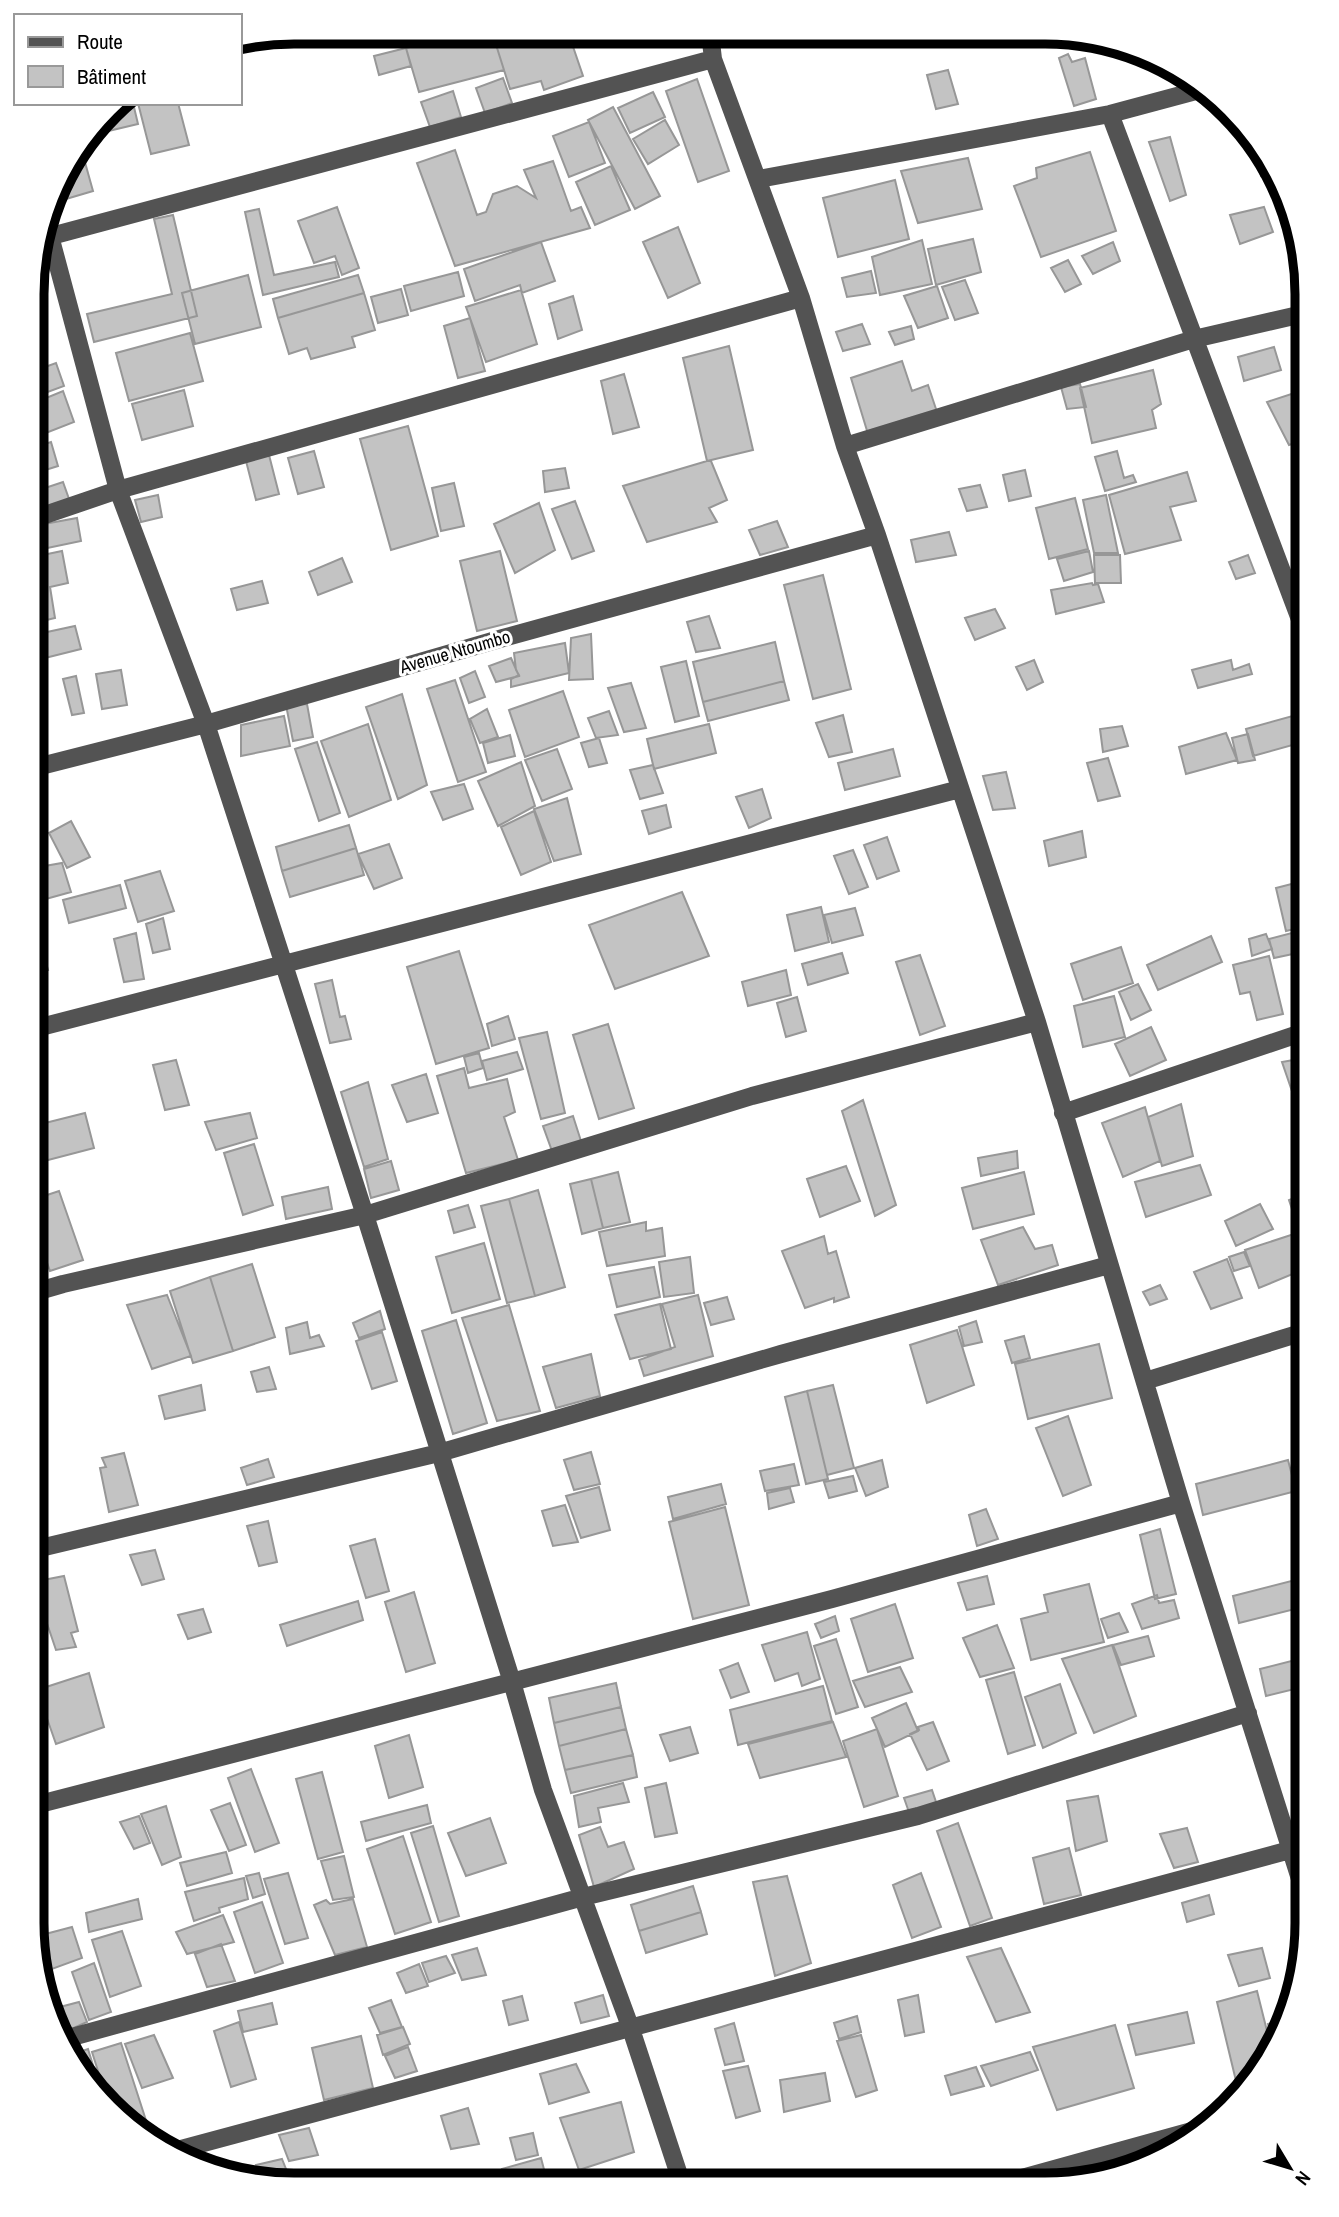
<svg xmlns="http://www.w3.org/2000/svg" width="1339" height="2217" font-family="'Archivo Narrow',sans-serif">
  <rect width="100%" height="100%" fill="#fff"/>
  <path fill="#c3c3c3" stroke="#979797" stroke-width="2" d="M303,32H342L304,40Z
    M465,32H492L504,70L419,92L406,48Z
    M492,32H568L583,76L544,90L541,81L510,89Z
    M406,48L411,66L379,75L374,56Z
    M1068,54L1072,62L1085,58L1096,99L1074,106L1059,58Z
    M948,70L958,104L936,109L927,75Z
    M503,78L512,103L485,113L476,88Z
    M697,79L729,171L698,182L666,91Z
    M453,91L461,117L430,127L421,102Z
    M653,92L665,117L630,133L618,108Z
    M122,103H133L138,124L100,133L98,126L114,105Z
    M138,103H178L189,145L151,154Z
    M613,107L660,196L635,209L588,120Z
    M665,120L679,145L648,164L633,139Z
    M589,122L605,163L569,177L553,136Z
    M1170,137L1186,195L1170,201L1149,142Z
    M1254,139H1256L1275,173L1261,176Z
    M81,148L93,191L56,202L54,194L59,178Z
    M455,150L477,215L486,212L493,194L517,186L536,198L524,170L553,161L571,211L581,207L590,228L455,266L417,163Z
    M1090,152L1116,231L1041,257L1014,186L1037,178L1036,168Z
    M968,158L982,209L918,223L901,171Z
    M611,166L630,210L595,225L576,182Z
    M895,180L909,239L838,257L823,198Z
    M337,207L359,268L342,275L335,256L314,263L298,221Z
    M1264,207L1273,232L1240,244L1230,215Z
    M259,209L274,275L335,262L339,277L263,295L245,212Z
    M173,215L197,316L94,342L87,314L172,294L154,219Z
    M678,227L700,283L668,298L643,242Z
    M973,239L981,272L936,285L928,249Z
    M922,240L932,284L880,295L872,257Z
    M541,242L555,281L522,293L520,285L475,301L464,269Z
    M1113,242L1120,261L1093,274L1082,256Z
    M1068,260L1081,284L1065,292L1051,268Z
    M871,271L876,293L847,297L842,278Z
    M458,272L464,296L411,311L404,286Z
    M248,275L261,327L195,344L182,293Z
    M358,275L364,293L278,318L273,299Z
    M965,280L978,313L955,320L942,287Z
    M937,286L948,318L918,328L904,296Z
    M401,289L408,315L378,323L371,297Z
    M521,290L537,344L486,362L466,307Z
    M364,293L375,330L352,337L355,347L311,359L307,348L289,354L278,318Z
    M573,296L582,330L558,339L549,304Z
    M470,318L485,371L458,378L444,326Z
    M862,324L870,344L843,351L836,332Z
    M911,326L914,339L895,345L889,332Z
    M190,333L203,381L129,401L116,353Z
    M729,346L753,450L707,461L683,358Z
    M1274,347L1281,370L1244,381L1238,357Z
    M902,361L912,391L928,385L937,412L868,434L851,378Z
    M56,363L64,386L34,397V371Z
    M1153,370L1161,404L1152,410L1156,428L1092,443L1080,388Z
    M624,374L639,427L613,434L601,381Z
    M1080,384L1086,407L1067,409L1061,387Z
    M1307,389V439L1289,445L1267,402Z
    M184,390L193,426L142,440L132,404Z
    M63,391L74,422L33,438L34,403Z
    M408,426L438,536L391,550L360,439Z
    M51,442L58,466L33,474V448Z
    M314,451L324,487L298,494L288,458Z
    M1117,451L1124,478L1133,475L1136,482L1105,491L1095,457Z
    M269,455L279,494L256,500L246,461Z
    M707,461H711L727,500L709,508L717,522L647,542L623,486Z
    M565,468L569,488L545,492L543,471Z
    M1025,470L1031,496L1009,501L1003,475Z
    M1187,472L1196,501L1170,507L1181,540L1125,554L1109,495Z
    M63,482L69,499L33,512V492Z
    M454,483L464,526L441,531L432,488Z
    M980,485L987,507L967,511L959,489Z
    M158,495L162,517L141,522L135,500Z
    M1106,495L1118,553H1094L1083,500Z
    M1075,498L1088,549L1049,559L1036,508Z
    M575,501L594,551L572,559L552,509Z
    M539,503L555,550L515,573L494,524Z
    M77,518L81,541L33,551V526Z
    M777,521L788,547L760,555L749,530Z
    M949,532L956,555L916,562L911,540Z
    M62,551L68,583L50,587L55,618L38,622L33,598V557Z
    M500,551L517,621L477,631L460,561Z
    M1089,551L1093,572L1064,581L1057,559Z
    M1094,555H1120L1121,583H1095Z
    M1248,555L1255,573L1236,579L1229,562Z
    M342,558L352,582L318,595L309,572Z
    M823,575L851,689L813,699L784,585Z
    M262,581L268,603L237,610L231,589Z
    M1092,583L1093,585L1098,584L1104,602L1056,614L1051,590Z
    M995,609L1005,628L975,640L965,618Z
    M709,616L720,648L696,652L687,622Z
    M75,626L81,649L37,660L33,635Z
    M591,634L593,679L569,680L571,638Z
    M775,642L784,681L703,702L693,662Z
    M565,643L569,673L511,687V679L519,675L516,670L514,653Z
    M511,658L519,676L496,682L489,666Z
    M1034,660L1043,682L1027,690L1016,667Z
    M1231,660L1233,670L1249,664L1252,674L1198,688L1192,670Z
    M686,661L699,716L675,722L661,667Z
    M121,670L127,705L102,709L96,674Z
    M475,671L485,697L469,703L460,678Z
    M76,676L84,713L72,715L63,679Z
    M455,680L486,772L458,782L427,689Z
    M784,681L789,700L708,721L703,702Z
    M631,683L646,728L624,732L608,688Z
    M563,691L579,737L525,757L509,710Z
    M402,694L427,785L398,799L366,707Z
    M307,704L313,737L293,741L286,705Z
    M487,709L498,737L480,743L470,719Z
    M609,711L618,735L596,738L588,718Z
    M1307,712V741L1253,756L1246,729Z
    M843,715L852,752L829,757L816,723Z
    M284,716L290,746L241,756V725Z
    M368,724L391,800L349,817L321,741Z
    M709,724L716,753L654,769L647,739Z
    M1122,726L1128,746L1103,752L1100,729Z
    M1226,733L1237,760L1186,774L1179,747Z
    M1248,734L1255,760L1238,763L1232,738Z
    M510,735L515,756L488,763L483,743Z
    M599,738L607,763L589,767L581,743Z
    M317,742L340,813L319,821L295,749Z
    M557,749L572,789L542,801L525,760Z
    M893,749L900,776L845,790L838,763Z
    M1108,758L1120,796L1098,801L1087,763Z
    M521,762L535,806L498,826L478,781Z
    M653,765L663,793L640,799L630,770Z
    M1006,772L1015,808L993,810L983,776Z
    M464,784L473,809L443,820L431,792Z
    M762,789L771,818L749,828L736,797Z
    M567,798L581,854L554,861L534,809Z
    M666,805L671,827L649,834L642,811Z
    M534,811L551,862L521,875L501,827Z
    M71,821L90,857L67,868L49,833Z
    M349,825L356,848L282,871L276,847Z
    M1082,831L1086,857L1049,866L1044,841Z
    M887,837L899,871L877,879L864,845Z
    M389,844L402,878L374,889L358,854Z
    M356,848L364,875L290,897L282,871Z
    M853,850L868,887L849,894L834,856Z
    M62,863L71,892L35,902L33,892V868Z
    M160,871L174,911L138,922L125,881Z
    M1307,880V926L1286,931L1276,888Z
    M120,885L126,908L69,923L63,900Z
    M682,892L709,956L615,989L589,925Z
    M821,907L829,942L795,951L787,915Z
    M855,908L863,935L832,943L824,915Z
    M163,918L170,949L153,953L146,924Z
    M1307,929V951L1274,958L1269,939Z
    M136,933L144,979L124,982L114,939Z
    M1266,934L1272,949L1252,956L1249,939Z
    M39,936L48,970L33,974V938Z
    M1211,936L1222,962L1158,990L1147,965Z
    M1121,947L1133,983L1083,1000L1071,964Z
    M459,951L489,1048L436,1064L407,967Z
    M842,953L848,973L808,985L802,964Z
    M920,955L945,1026L920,1035L896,962Z
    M1269,956L1283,1014L1257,1020L1250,992L1240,994L1233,965Z
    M786,970L791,995L748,1006L742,982Z
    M332,980L340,1017L345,1016L351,1039L330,1043L315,984Z
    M1138,984L1151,1010L1131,1020L1119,992Z
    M1114,996L1125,1037L1083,1047L1074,1006Z
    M797,997L806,1031L786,1037L777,1003Z
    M508,1016L515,1039L492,1046L487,1024Z
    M608,1024L634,1108L599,1119L573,1035Z
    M1151,1027L1166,1060L1130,1076L1115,1044Z
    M547,1032L565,1113L541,1119L519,1038Z
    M517,1052L523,1069L487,1080L482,1061Z
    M479,1053L483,1068L468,1073L464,1057Z
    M1305,1058L1307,1065L1306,1132L1282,1062Z
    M176,1060L189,1105L165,1110L153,1065Z
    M464,1068L469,1088L507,1079L515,1112L504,1117L518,1160L466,1173L437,1076Z
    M426,1074L438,1113L407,1122L392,1085Z
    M368,1082L388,1159L364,1167L341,1092Z
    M863,1100L896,1205L875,1216L842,1111Z
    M1181,1104L1193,1156L1162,1166L1148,1117Z
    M1145,1107L1160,1161L1123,1177L1102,1123Z
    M85,1113L94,1148L33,1164V1126Z
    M250,1113L257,1138L216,1150L205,1122Z
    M573,1116L581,1141L552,1151L543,1126Z
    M254,1144L273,1205L243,1215L224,1153Z
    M1017,1151L1018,1168L981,1176L978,1158Z
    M391,1161L399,1190L371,1198L364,1169Z
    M1200,1165L1211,1195L1146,1217L1135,1182Z
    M846,1166L860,1201L820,1217L807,1179Z
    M618,1172L630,1222L603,1228L591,1179Z
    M1024,1172L1034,1214L973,1229L962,1188Z
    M591,1179L603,1228L582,1234L570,1184Z
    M328,1187L332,1209L286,1219L282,1197Z
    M538,1190L565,1287L535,1296L509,1199Z
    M59,1191L83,1260L50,1271L32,1220V1200Z
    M1307,1193V1217L1296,1221L1289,1200Z
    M509,1199L535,1296L507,1303L481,1206Z
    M1260,1204L1273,1229L1236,1246L1225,1221Z
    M468,1205L475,1227L454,1233L448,1211Z
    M33,1220L42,1244L32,1249V1220Z
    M646,1222V1231L662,1228L665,1256L607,1266L599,1232Z
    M1023,1227L1035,1249L1052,1245L1058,1265L998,1285L981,1240Z
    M1294,1234L1307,1268L1259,1288L1245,1250Z
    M824,1236L828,1254L836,1251L849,1297L834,1302V1298L805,1308L782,1251Z
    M484,1243L500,1299L452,1313L436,1257Z
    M1244,1252L1250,1266L1234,1271L1229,1257Z
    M690,1257L694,1293L664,1297L659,1262Z
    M1227,1259L1242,1298L1211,1309L1194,1272Z
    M252,1264L275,1337L233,1351L210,1277Z
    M654,1267L660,1297L617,1307L609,1275Z
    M210,1277L233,1351L193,1363L170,1291Z
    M1160,1285L1167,1299L1150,1305L1143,1292Z
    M167,1295L191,1356L152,1369L127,1305Z
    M698,1295L713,1356L644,1376L639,1360L675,1347L662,1304Z
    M727,1297L734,1319L711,1325L704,1303Z
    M660,1304L671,1349L630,1359L615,1315Z
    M509,1305L540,1411L497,1421L462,1318Z
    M380,1311L385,1329L359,1338L353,1323Z
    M456,1320L487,1423L453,1434L422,1331Z
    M976,1321L982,1342L964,1346L959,1327Z
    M307,1322L310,1338L319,1335L324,1346L290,1354L286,1328Z
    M957,1330L974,1385L927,1403L910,1345Z
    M382,1332L397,1381L372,1389L356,1341Z
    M1024,1336L1030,1358L1012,1363L1005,1341Z
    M1099,1344L1112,1398L1028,1419L1015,1364Z
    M591,1354L600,1396L556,1408L543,1367Z
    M269,1367L276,1389L257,1392L251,1372Z
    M201,1385L205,1410L165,1419L159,1396Z
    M833,1385L854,1468L827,1475L807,1391Z
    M807,1391L828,1479L806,1484L785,1397Z
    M1068,1416L1091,1485L1063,1496L1036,1428Z
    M591,1452L600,1484L574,1490L564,1460Z
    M124,1453L138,1505L109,1512L100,1468L106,1467L102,1458Z
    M268,1459L274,1477L247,1485L241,1468Z
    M882,1460L888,1487L866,1496L855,1468Z
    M1288,1460L1296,1491L1203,1515L1196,1484Z
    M794,1464L799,1485L765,1491L760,1471Z
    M853,1476L857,1491L829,1498L824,1482Z
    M721,1484L726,1504L673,1519L668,1497Z
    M599,1487L610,1530L581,1538L566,1496Z
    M790,1488L794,1502L769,1509L767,1493Z
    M565,1505L578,1542L553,1546L542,1511Z
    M725,1507L749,1605L693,1619L669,1522Z
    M986,1509L998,1539L977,1546L969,1515Z
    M268,1521L277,1562L259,1566L247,1526Z
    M1160,1529L1176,1594L1155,1599L1140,1535Z
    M375,1539L389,1591L366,1598L350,1546Z
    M155,1550L164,1579L142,1585L130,1555Z
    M64,1576L78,1631L71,1633L76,1647L56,1650L33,1582Z
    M987,1576L994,1604L967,1610L958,1583Z
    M1307,1577V1606L1239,1623L1233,1596Z
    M1089,1584L1104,1642L1031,1660L1021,1619L1048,1612L1044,1595Z
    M414,1592L435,1663L406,1672L385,1602Z
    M1157,1595L1159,1603L1174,1600L1179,1618L1142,1629L1132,1604Z
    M358,1601L363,1620L287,1646L280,1625Z
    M895,1604L913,1658L868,1672L851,1619Z
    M203,1609L211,1632L188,1639L178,1615Z
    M1119,1613L1128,1632L1108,1638L1101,1619Z
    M835,1616L839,1631L821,1638L815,1624Z
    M997,1625L1014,1668L980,1677L963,1638Z
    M807,1632L820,1679L802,1686L798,1673L775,1681L762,1645Z
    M1148,1636L1154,1656L1121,1665L1113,1645Z
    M836,1639L858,1707L836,1714L814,1646Z
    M1112,1645L1136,1716L1094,1733L1062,1659Z
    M1307,1657V1686L1266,1696L1260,1669Z
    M738,1663L749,1692L731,1698L720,1670Z
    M900,1667L912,1692L865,1707L853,1681Z
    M1014,1672L1035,1745L1008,1754L986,1680Z
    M89,1673L104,1727L56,1744L37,1690Z
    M616,1683L621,1707L554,1723L549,1698Z
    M1060,1684L1076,1733L1043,1748L1025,1697Z
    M823,1686L832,1721L738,1745L730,1710Z
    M32,1689L43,1721L32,1725Z
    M906,1703L918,1731L885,1747L872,1718Z
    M621,1707L626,1729L559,1746L554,1723Z
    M833,1722L846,1757L760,1778L748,1744Z
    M933,1722L949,1761L927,1770L910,1734L919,1730L918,1727Z
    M690,1727L698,1753L670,1761L660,1735Z
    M626,1729L633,1755L565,1770L559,1746Z
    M877,1729L898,1796L864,1807L843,1741Z
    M409,1735L423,1787L389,1798L375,1746Z
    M633,1755L637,1777L571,1793L565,1770Z
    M251,1769L279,1843L255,1852L228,1778Z
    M322,1772L343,1852L318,1859L296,1779Z
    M623,1783L629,1802L598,1808L601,1822L579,1827L574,1796Z
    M666,1783L677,1833L655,1837L645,1788Z
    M932,1790L937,1805L910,1815L904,1798Z
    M1098,1796L1107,1841L1076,1851L1067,1801Z
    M230,1803L246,1845L229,1851L211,1810Z
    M427,1805L431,1823L366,1841L361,1822Z
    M166,1806L181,1857L162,1865L141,1814Z
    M139,1816L150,1843L134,1849L120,1822Z
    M490,1818L506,1863L466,1876L448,1833Z
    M958,1823L992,1918L970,1926L937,1831Z
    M433,1826L459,1916L439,1922L411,1833Z
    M600,1827L608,1847L624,1842L634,1869L594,1887L579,1835Z
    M1187,1828L1198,1862L1174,1868L1160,1834Z
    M403,1836L431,1922L395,1934L367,1849Z
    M1069,1848L1081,1895L1044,1904L1033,1858Z
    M226,1852L232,1873L187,1886L180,1863Z
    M344,1856L354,1897L333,1900L321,1861Z
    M259,1873L265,1894L253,1898L246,1876Z
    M288,1873L308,1938L285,1944L264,1879Z
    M921,1873L941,1927L912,1938L893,1885Z
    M787,1876L811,1963L775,1976L753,1882Z
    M244,1878L248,1899L219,1908L220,1912L194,1921L185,1892Z
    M693,1886L701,1912L639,1931L631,1905Z
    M1209,1895L1214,1914L1187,1922L1182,1903Z
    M138,1899L142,1919L89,1932L86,1913Z
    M353,1899L367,1947L335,1955L314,1905L326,1900L330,1904Z
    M262,1902L283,1963L255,1973L234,1912Z
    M32,1908H33L40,1924L32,1926Z
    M701,1912L707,1934L646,1953L639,1931Z
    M223,1915L234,1942L187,1954L176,1932Z
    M72,1927L82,1958L41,1973L34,1937Z
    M122,1931L141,1986L110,1997L92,1940Z
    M221,1944L235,1981L207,1987L195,1954Z
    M477,1948L486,1975L462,1980L452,1955Z
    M1001,1948L1030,2012L996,2022L967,1957Z
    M1262,1948L1270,1978L1239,1986L1228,1955Z
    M446,1956L455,1973L429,1982L422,1963Z
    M94,1963L111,2012L89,2020L72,1972Z
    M419,1964L428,1986L406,1993L397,1973Z
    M42,1978L56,2008L79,2002L87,2022L58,2035L51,2023Z
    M1257,1991L1272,2051L1254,2081L1237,2085L1217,2002Z
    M603,1995L609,2016L581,2023L575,2003Z
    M918,1995L924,2032L905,2036L898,2000Z
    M522,1996L528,2020L509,2025L503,2001Z
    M391,2000L402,2027L380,2033L369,2008Z
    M272,2003L277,2024L243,2032L238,2011Z
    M1187,2012L1194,2043L1136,2055L1128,2025Z
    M857,2016L861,2032L839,2039L834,2023Z
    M1289,2019L1288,2023L1274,2047L1268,2024Z
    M239,2022L256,2079L231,2087L214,2031Z
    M734,2023L744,2061L725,2065L715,2029Z
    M1115,2025L1134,2088L1057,2110L1033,2047Z
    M403,2027L410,2044L383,2055L377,2035Z
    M154,2035L173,2078L142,2088L125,2044Z
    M861,2035L877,2090L856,2097L837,2041Z
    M361,2036L373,2088L324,2100L312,2048Z
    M121,2043L153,2142L134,2131L109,2106L92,2052Z
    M408,2047L417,2071L395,2078L385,2056Z
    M88,2049L104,2101L86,2082L70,2055Z
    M1030,2052L1038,2070L991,2086L981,2066Z
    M576,2064L589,2092L549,2104L540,2074Z
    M748,2066L760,2111L736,2118L723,2071Z
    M976,2067L984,2086L951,2095L945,2076Z
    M825,2073L830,2101L784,2112L780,2080Z
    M621,2102L634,2152L579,2170L560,2118Z
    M468,2108L479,2144L451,2149L441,2116Z
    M309,2128L318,2155L289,2161L279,2135Z
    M533,2133L538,2155L516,2160L510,2138Z
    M541,2158L546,2177L526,2184H506L502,2169Z
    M282,2159L288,2174L261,2183L256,2165Z
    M488,2173L491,2184H464L463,2181Z
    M582,2176L586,2184H560Z"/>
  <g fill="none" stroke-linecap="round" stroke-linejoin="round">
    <path stroke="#535353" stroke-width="18" d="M710,33L713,59L801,298L845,446L877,535L1037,1022L1181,1503L1307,1901
      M1110,114L1307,638
      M759,179L1110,114L1207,88
      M50,236L118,490L206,724L365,1215L512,1682L543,1790L631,2029L682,2184
      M40,239L713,59
      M845,446L1194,339L1307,313
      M33,519L118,490L801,298
      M33,768L206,724L503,638L877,535
      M33,1029L960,789
      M1063,1113L1307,1031
      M32,1293L63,1284L365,1215L752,1096L1037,1022
      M1145,1381L1307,1331
      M32,1550L439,1453L781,1354L1109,1265
      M32,1806L832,1599L1181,1503
      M61,2040L583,1897L918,1816L1248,1713
      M170,2152L1290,1850
      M996,2185L1210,2126"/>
  </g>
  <g text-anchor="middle" stroke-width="6" stroke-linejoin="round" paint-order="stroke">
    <g font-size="18" fill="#000" stroke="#fff">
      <text transform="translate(455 652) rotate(-16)" y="6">Avenue Ntoumbo</text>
    </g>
  </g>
  <path d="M0 0H1339V2217H0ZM294 44H1045A250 250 0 0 1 1295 294V1923A250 250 0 0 1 1045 2173H294A250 250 0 0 1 44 1923V294A250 250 0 0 1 294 44Z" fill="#fff" fill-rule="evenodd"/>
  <path fill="none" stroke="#000" stroke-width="9" d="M294 44H1045A250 250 0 0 1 1295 294V1923A250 250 0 0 1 1045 2173H294A250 250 0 0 1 44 1923V294A250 250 0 0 1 294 44Z"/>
  <rect x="14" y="14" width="228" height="91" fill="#ffffff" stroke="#999999" stroke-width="2"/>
  <rect x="28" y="37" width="35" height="10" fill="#535353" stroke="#999999" stroke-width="2"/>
  <text x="77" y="49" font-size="21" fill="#000000">Route</text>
  <rect x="28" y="66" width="35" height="21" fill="#c3c3c3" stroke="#999999" stroke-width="2"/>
  <text x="77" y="84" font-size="21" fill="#000000">Bâtiment</text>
  <g transform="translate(1290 2168) rotate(128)" stroke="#ffffff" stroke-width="5" paint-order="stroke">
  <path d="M0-5L12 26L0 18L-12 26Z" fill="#000000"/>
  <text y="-10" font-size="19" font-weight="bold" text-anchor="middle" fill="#000000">N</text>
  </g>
</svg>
